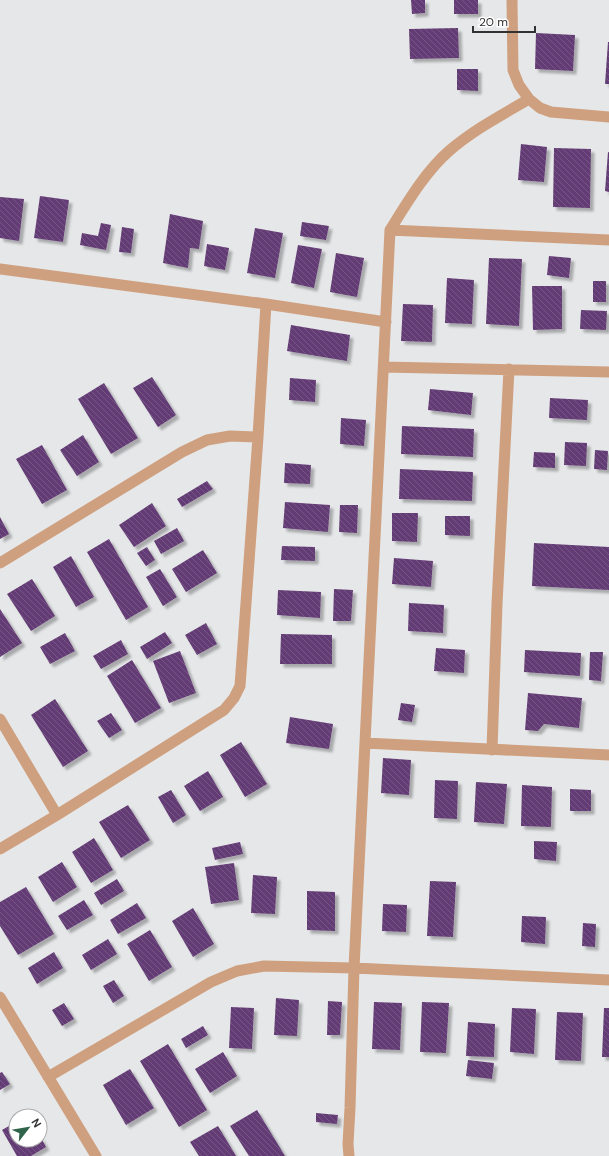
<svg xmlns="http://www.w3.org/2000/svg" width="609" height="1156" font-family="'DM Sans',sans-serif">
  <defs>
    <pattern id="building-back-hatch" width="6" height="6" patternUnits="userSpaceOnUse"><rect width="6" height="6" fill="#633b74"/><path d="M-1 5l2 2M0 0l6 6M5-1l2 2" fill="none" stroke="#765684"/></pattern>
    <filter id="shadow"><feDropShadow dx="3.5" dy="3.5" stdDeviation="1" flood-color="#0004"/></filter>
  </defs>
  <rect width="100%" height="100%" fill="#e6e7e9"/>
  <path fill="url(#building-back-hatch)" filter="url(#shadow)" d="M411,0H425V13L412,14Z
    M454,0H478V14H454Z
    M458,28L459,58L410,59L409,29Z
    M536,33L575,35L573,71L535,69Z
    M608,42H609V84H605Z
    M457,69H478V91L457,90Z
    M521,144L547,147L544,182L518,180Z
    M554,148L591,149L590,208L553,207Z
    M608,152H609V192L605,191Z
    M40,196L69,200L63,242L34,238Z
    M0,197L24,199L19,241L0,238Z
    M170,214L203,221L199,249L190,248L188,268L163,263Z
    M302,222L329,226L326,240L300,236Z
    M101,223L111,225L106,250L80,245L82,233L98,236Z
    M122,227L134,229L131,253L119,252Z
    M255,228L283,233L275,278L247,273Z
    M207,244L229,248L225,270L204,266Z
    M298,245L322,249L314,288L291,283Z
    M336,253L364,258L357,297L330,292Z
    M549,256L571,258L569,278L547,275Z
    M489,258L522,259L519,326L486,324Z
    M447,278L474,280L472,324L445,323Z
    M593,281H606V302H593Z
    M532,286H562V329L533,330Z
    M403,304L433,305L432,342L401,341Z
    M581,310L607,311L606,330L580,329Z
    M291,325L350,335L347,361L287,351Z
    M152,377L176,415L158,427L133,388Z
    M290,378L316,380L315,402L289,400Z
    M104,383L138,438L111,454L78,399Z
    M430,389L473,393L471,415L428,410Z
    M550,398L588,400L587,420L549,418Z
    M341,418L366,420L364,446L340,444Z
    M402,426L474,429L473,457L401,454Z
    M83,435L99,462L77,476L60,450Z
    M565,442L587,443L586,466L564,465Z
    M42,445L67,490L42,504L16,459Z
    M595,450L608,451L607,470L594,469Z
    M534,452L555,453V468L533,467Z
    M285,463L311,465L310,484L284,483Z
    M400,469L473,472L472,501L399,499Z
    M207,481L213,489L182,507L177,499Z
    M285,502L330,505L328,532L283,528Z
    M152,503L166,526L134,547L119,525Z
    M340,505H358L357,533L339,532Z
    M392,513H418L417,542L392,541Z
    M445,516H470V536L445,535Z
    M0,517L9,534L0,539Z
    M177,528L184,541L161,554L154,541Z
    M109,539L148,607L126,620L87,552Z
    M534,543L609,547V590L532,586Z
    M282,546L315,547V561L281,560Z
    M147,547L155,560L146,566L137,553Z
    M203,550L217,573L186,592L172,569Z
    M71,556L94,597L76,607L53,567Z
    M394,558L433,561L431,587L392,584Z
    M160,569L177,597L163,606L146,577Z
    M32,579L55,616L31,631L7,594Z
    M334,589L353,590L351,621H333Z
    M278,590L321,592L320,618L277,615Z
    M409,603L444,605L443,633L408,631Z
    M0,609L22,643L0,657Z
    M206,623L217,644L197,655L185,635Z
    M165,632L172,643L147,659L140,647Z
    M65,633L75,651L50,664L40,647Z
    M281,634L332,635V664H280Z
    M121,640L128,654L101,669L93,656Z
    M436,648L465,650L464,673L434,671Z
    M525,650L581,653L580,676L524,672Z
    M180,651L196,693L169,703L153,661Z
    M590,652H603L601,681L589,680Z
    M132,660L161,708L135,723L107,676Z
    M528,693L582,698L579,728L544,724L538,731L525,730Z
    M55,699L88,751L63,767L31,715Z
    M401,703L415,705L412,722L398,720Z
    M111,713L122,730L109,738L97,721Z
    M290,717L333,724L329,749L286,743Z
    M241,742L267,784L245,797L220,755Z
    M383,758L411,760L409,795L381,793Z
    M208,771L223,797L200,811L184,786Z
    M435,780L458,781L457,819L434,818Z
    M476,782L507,784L504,824L474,822Z
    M522,785L552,787L551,827L521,826Z
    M570,789L591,790V811H570Z
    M171,790L186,815L173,823L158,797Z
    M128,805L150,840L121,858L99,822Z
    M94,838L113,870L91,883L72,852Z
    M534,841L557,842L556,861L534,859Z
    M240,842L243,854L215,860L212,848Z
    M62,862L77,887L53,902L38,877Z
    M234,863L239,900L211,904L205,867Z
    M253,875L277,877L275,914L251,913Z
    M117,879L124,891L101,905L94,893Z
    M430,881L456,882L453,937L427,936Z
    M26,887L54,934L18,955L0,926V902Z
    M307,891L335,892V931L307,930Z
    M84,900L93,915L67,930L58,916Z
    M137,903L146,918L118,934L110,920Z
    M383,904L407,905L406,932L382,931Z
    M193,908L214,944L193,957L172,921Z
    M522,916L546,917L545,944L521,942Z
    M583,923L596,924L595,947L582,946Z
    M150,930L172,967L149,981L127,944Z
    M108,939L117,954L91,970L82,955Z
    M54,952L63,968L37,984L28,968Z
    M114,980L124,996L113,1003L103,986Z
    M276,998L299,1000L297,1036L274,1035Z
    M328,1001L342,1002L340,1035H327Z
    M374,1002L402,1003L400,1050L372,1049Z
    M422,1002L449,1003L446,1053L420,1052Z
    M64,1003L74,1019L62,1026L52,1010Z
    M231,1007L254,1008L252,1049L229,1048Z
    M512,1008L536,1009L534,1054L510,1052Z
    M604,1008H609V1057H602Z
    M557,1012L583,1013L581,1061L555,1060Z
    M468,1022L495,1024L494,1057L466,1056Z
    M203,1026L208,1035L186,1048L181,1039Z
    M168,1044L207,1110L179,1127L140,1061Z
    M223,1052L237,1076L210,1093L195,1069Z
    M468,1060L494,1063L492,1079L466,1076Z
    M130,1069L154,1108L126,1125L103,1085Z
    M2,1072L10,1084L0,1090V1073Z
    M257,1110L285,1156H249L230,1126Z
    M316,1113L338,1115L337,1124L316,1122Z
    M16,1122V1140H40V1136L46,1147L31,1156H17L2,1130Z
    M218,1126L236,1156H199L190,1142Z"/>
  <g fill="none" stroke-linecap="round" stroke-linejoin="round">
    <path stroke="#cfa07f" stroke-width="11" d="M512,0L513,70L519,85L529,99L540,108L551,112L609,117
      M390,230L609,240
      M0,269L266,304L386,322
      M384,367L609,372
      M0,563L182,452L207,440L230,436L258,437
      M0,719L57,815
      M365,743L609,755
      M492,750L497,604L509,369
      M0,849L57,815L224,710L234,698L240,686L258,437L266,304
      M0,997L96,1156
      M48,1077L211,982L237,971L264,966L354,968L609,980
      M349,1156L348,1144L350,1108L354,968L390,230C407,203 425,172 449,151C473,130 502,115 529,99"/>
  </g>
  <g transform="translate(28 1128) rotate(59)"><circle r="19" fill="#ffffff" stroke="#adadad"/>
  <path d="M0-3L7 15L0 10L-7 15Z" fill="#2f644a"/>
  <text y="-6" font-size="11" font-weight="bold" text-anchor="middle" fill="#323233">N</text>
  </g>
  <path d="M473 26v6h62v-6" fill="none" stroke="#323233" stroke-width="2"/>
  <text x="479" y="26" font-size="12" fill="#323233" stroke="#ffffff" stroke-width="3" paint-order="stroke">20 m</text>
</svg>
